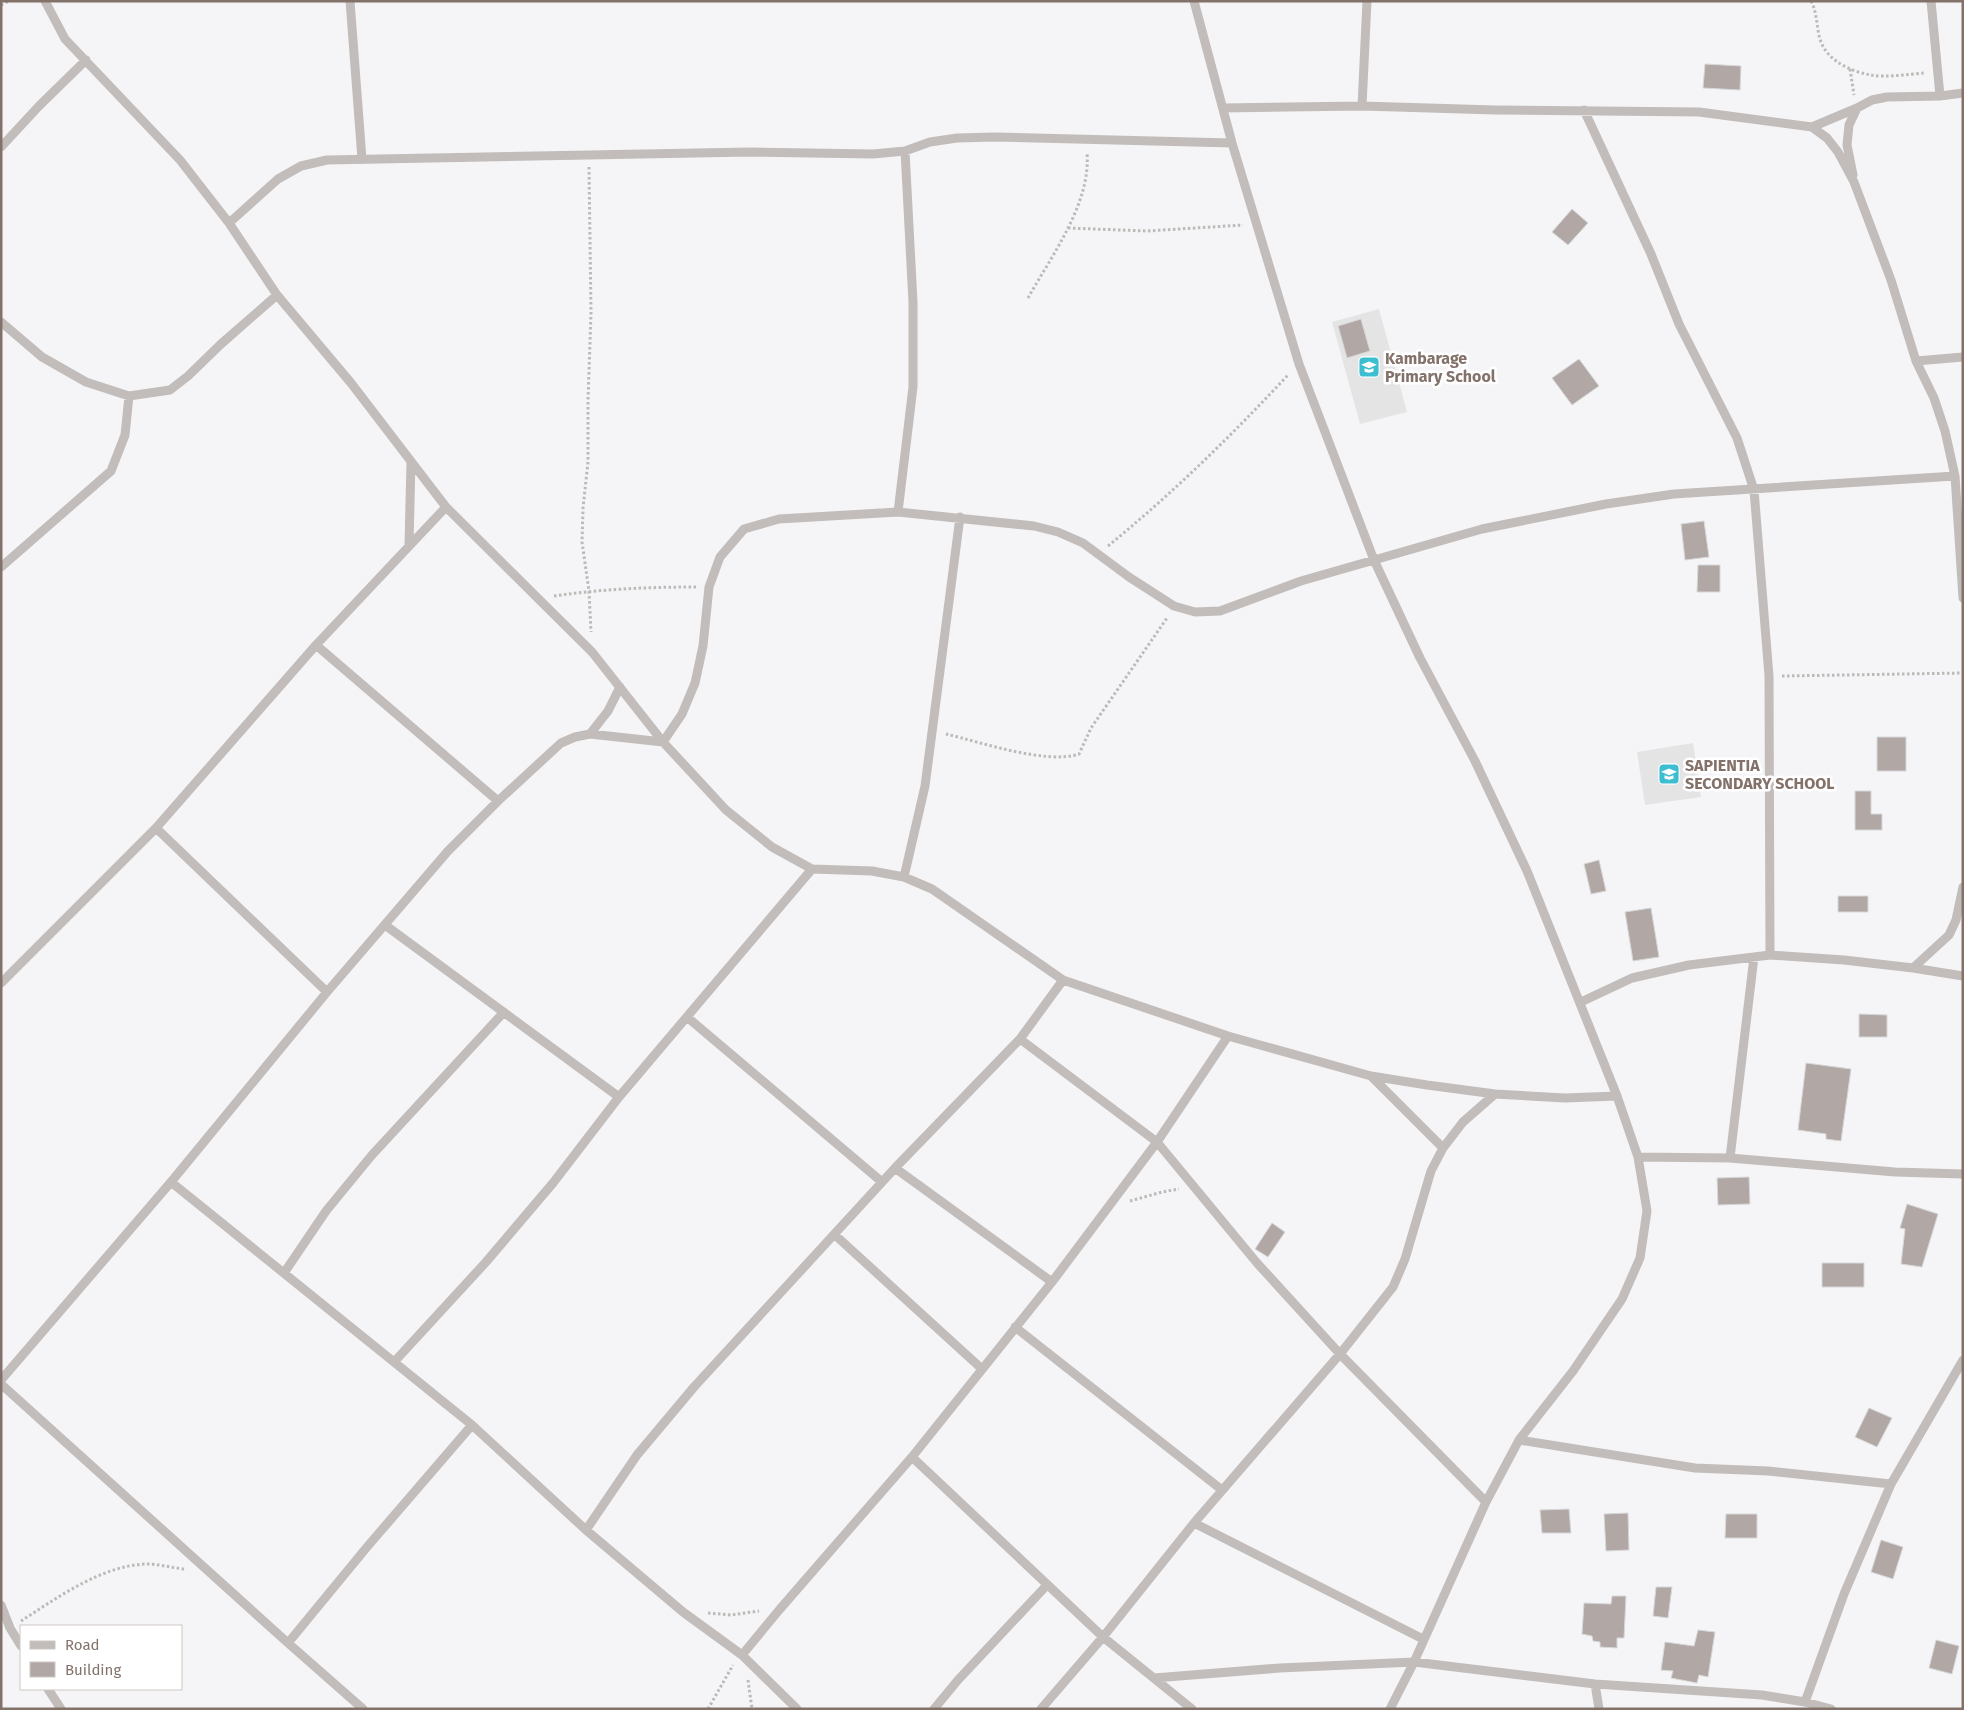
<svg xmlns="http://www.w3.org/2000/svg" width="1964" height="1710" font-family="'Fira Sans',sans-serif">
  <rect width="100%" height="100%" fill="#f5f5f7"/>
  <path fill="#e5e4e5" d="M1379,309L1407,412L1360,424L1332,322Z
    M1693,743L1701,797L1645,805L1637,752Z"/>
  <path fill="#b1a8a5" stroke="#d7d8d9" d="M1705,64L1741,66L1740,90L1703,88Z
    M1572,209L1588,223L1568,245L1552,232Z
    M1361,319L1370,351L1347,358L1338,326Z
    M1579,359L1599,386L1572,405L1552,378Z
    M1704,521L1709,557L1685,560L1681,524Z
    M1698,565H1720V592H1697Z
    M1877,737H1906V771H1877Z
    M1855,791H1871V814H1882V830H1855Z
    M1599,860L1606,891L1591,894L1584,864Z
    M1838,896H1868V912H1838Z
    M1651,908L1659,957L1633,961L1625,912Z
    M1859,1014L1887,1015V1037H1859Z
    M1806,1063L1851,1069L1841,1141L1826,1139V1134L1798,1130Z
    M1749,1177L1750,1204L1718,1205L1717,1178Z
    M1907,1204L1938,1214L1922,1267L1901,1264L1905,1229L1900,1228Z
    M1272,1223L1285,1232L1268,1257L1255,1249Z
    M1822,1263H1864V1287H1822Z
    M1869,1408L1892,1418L1877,1447L1855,1437Z
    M1569,1509L1571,1533H1542L1540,1510Z
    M1628,1513L1629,1550L1606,1551L1604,1514Z
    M1726,1514H1757V1538H1725Z
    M1881,1540L1903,1547L1893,1579L1871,1572Z
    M1656,1587H1672L1668,1618L1653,1616Z
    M1612,1596H1626L1624,1638H1617V1648L1600,1647V1642L1593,1641L1592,1636L1582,1634L1584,1603L1611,1604Z
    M1698,1630L1715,1632L1708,1677L1699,1675L1697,1683L1671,1678L1673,1671L1661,1670L1665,1642L1694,1646Z
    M1936,1640L1959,1646L1952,1674L1929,1668Z"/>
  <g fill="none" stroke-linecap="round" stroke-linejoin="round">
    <path stroke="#bdb9b7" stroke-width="3" stroke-dasharray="2.5 2.5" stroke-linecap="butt" d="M1811,1C1818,14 1816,29 1821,42C1828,61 1852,72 1871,75C1886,78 1909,74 1925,73
      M1,5L9,1
      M1850,69L1854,95
      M589,167L591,313L588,400V462L583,508L582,542L589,591L591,632
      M1068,228L1147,231L1243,225
      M1028,298C1052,255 1091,203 1087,153
      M1108,546C1173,493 1231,436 1288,375
      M554,596C602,589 649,587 697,587
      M1782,676L1963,673
      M946,734C980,742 1047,765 1079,754L1091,728L1167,618
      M1130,1201L1162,1192L1179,1189
      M708,1613L731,1615L759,1611
      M21,1621C57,1598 102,1565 147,1564C159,1564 172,1568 185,1569
      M748,1680L752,1709
      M708,1709L733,1665"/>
    <path stroke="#c2bdba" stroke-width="9" d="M45,1L65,39L180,160L229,223L277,295L351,383L446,507L592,652L663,742L726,810L772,847L812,869L872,871L904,877L932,889L1063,980L1228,1036L1371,1076L1427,1085L1495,1094L1565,1098L1617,1096
      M350,1L362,159
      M1194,1L1232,143L1299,364L1374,560L1420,658L1475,761L1527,871L1617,1096L1638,1157L1647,1211L1640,1258L1622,1299L1573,1371L1519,1440L1486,1502L1414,1662L1390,1709
      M1931,1L1940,96
      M1362,106L1367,1
      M1223,108L1362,106L1495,110L1699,112L1812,127L1827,138L1838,152L1854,182L1891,280L1916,361L1934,398L1945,431L1955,476L1963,598
      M1584,110L1651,254L1679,324L1737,438L1754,490L1769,676L1770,955
      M1812,127L1857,108
      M1,147L39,106L86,60
      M1853,175L1847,145L1849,125L1857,108L1872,100L1887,97L1940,96L1963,93
      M229,223L278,179L301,166L327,160L750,152L873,154L905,151L930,142L957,138L994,137L1232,143
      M1,322L42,357L86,382L129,396L170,390L188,376L221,344L277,295
      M1916,361L1963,357
      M898,512L913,387V302L905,151
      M409,545L411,461
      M1,567L111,471L125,435L129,396
      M316,645L498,801
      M590,734L608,711L620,687
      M156,828L327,992
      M904,877L925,786L960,517
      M385,925L619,1097
      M1913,968L1949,935L1956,920L1963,887
      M1,983L156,828L316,645L446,507
      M1581,1002L1632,978L1689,965L1770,955L1844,960L1913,968L1963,976
      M687,1017L882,1182
      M1020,1039L1157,1142L1257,1263L1340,1354L1486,1502
      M1371,1076L1443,1148
      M1638,1157L1730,1158L1895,1172L1963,1174
      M1730,1158L1754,957
      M895,1168L1052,1282
      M171,1182L472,1425L586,1530L683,1612L742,1655L797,1709
      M835,1235L982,1369
      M284,1273L326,1211L372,1155L504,1012
      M1015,1327L1222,1490
      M395,1361L486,1262L553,1183L619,1097L812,869
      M1,1380L171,1182L327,992L448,851L498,801L561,743L575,737L590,734L663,742L682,714L695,683L703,646L709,587L720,557L744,529L779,519L898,512L1034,526L1058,532L1083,543L1129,577L1174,606L1195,612L1220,611L1301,581L1482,529L1606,504L1674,494L1955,476
      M1,1384L288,1643L363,1709
      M1519,1440L1695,1468L1768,1471L1891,1484
      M912,1457L1103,1637L1192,1709
      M1194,1523L1423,1639
      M586,1530L637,1455L694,1387L895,1168L1020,1039L1063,980
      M1,1605L10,1628L21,1646
      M288,1643L367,1547L472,1425
      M742,1655L780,1609L912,1457L1052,1282L1157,1142L1228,1036
      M1154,1678L1280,1668L1414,1662L1595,1684L1762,1695L1805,1702L1831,1709
      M1595,1684L1599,1709
      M48,1689L61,1709
      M1805,1702L1844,1594L1891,1484L1963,1360
      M934,1709L958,1680L1047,1585
      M1041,1709L1103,1637L1194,1523L1340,1354L1393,1287L1405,1259L1431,1171L1443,1148L1463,1122L1495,1094"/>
  </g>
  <defs>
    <g id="school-square" transform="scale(1.125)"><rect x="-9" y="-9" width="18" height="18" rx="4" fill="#3cbed0" stroke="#fff"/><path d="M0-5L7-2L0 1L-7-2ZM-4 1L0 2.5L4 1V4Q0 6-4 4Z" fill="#fff"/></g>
  </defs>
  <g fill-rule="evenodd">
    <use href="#school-square" x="1369" y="367"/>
    <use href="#school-square" x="1669" y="774"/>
  </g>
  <g text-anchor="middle" stroke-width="5" stroke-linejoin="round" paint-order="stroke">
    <g font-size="16" font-weight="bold" fill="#83726a" stroke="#fff" text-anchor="start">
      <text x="1385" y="364">Kambarage<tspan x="1385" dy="18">Primary School</tspan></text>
      <text x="1685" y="771">SAPIENTIA<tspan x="1685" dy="18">SECONDARY SCHOOL</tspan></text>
    </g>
  </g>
  <rect width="1964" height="1710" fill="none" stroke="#83726a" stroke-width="5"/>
  <rect x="20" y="1625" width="162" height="65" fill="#ffffff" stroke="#cdc7c3"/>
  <rect x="30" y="1641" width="25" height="8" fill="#c2bdba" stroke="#cdc7c3"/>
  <text x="65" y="1650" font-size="15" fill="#83726a">Road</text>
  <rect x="30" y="1662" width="25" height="15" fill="#b1a8a5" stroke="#cdc7c3"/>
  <text x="65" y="1675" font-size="15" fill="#83726a">Building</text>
</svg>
